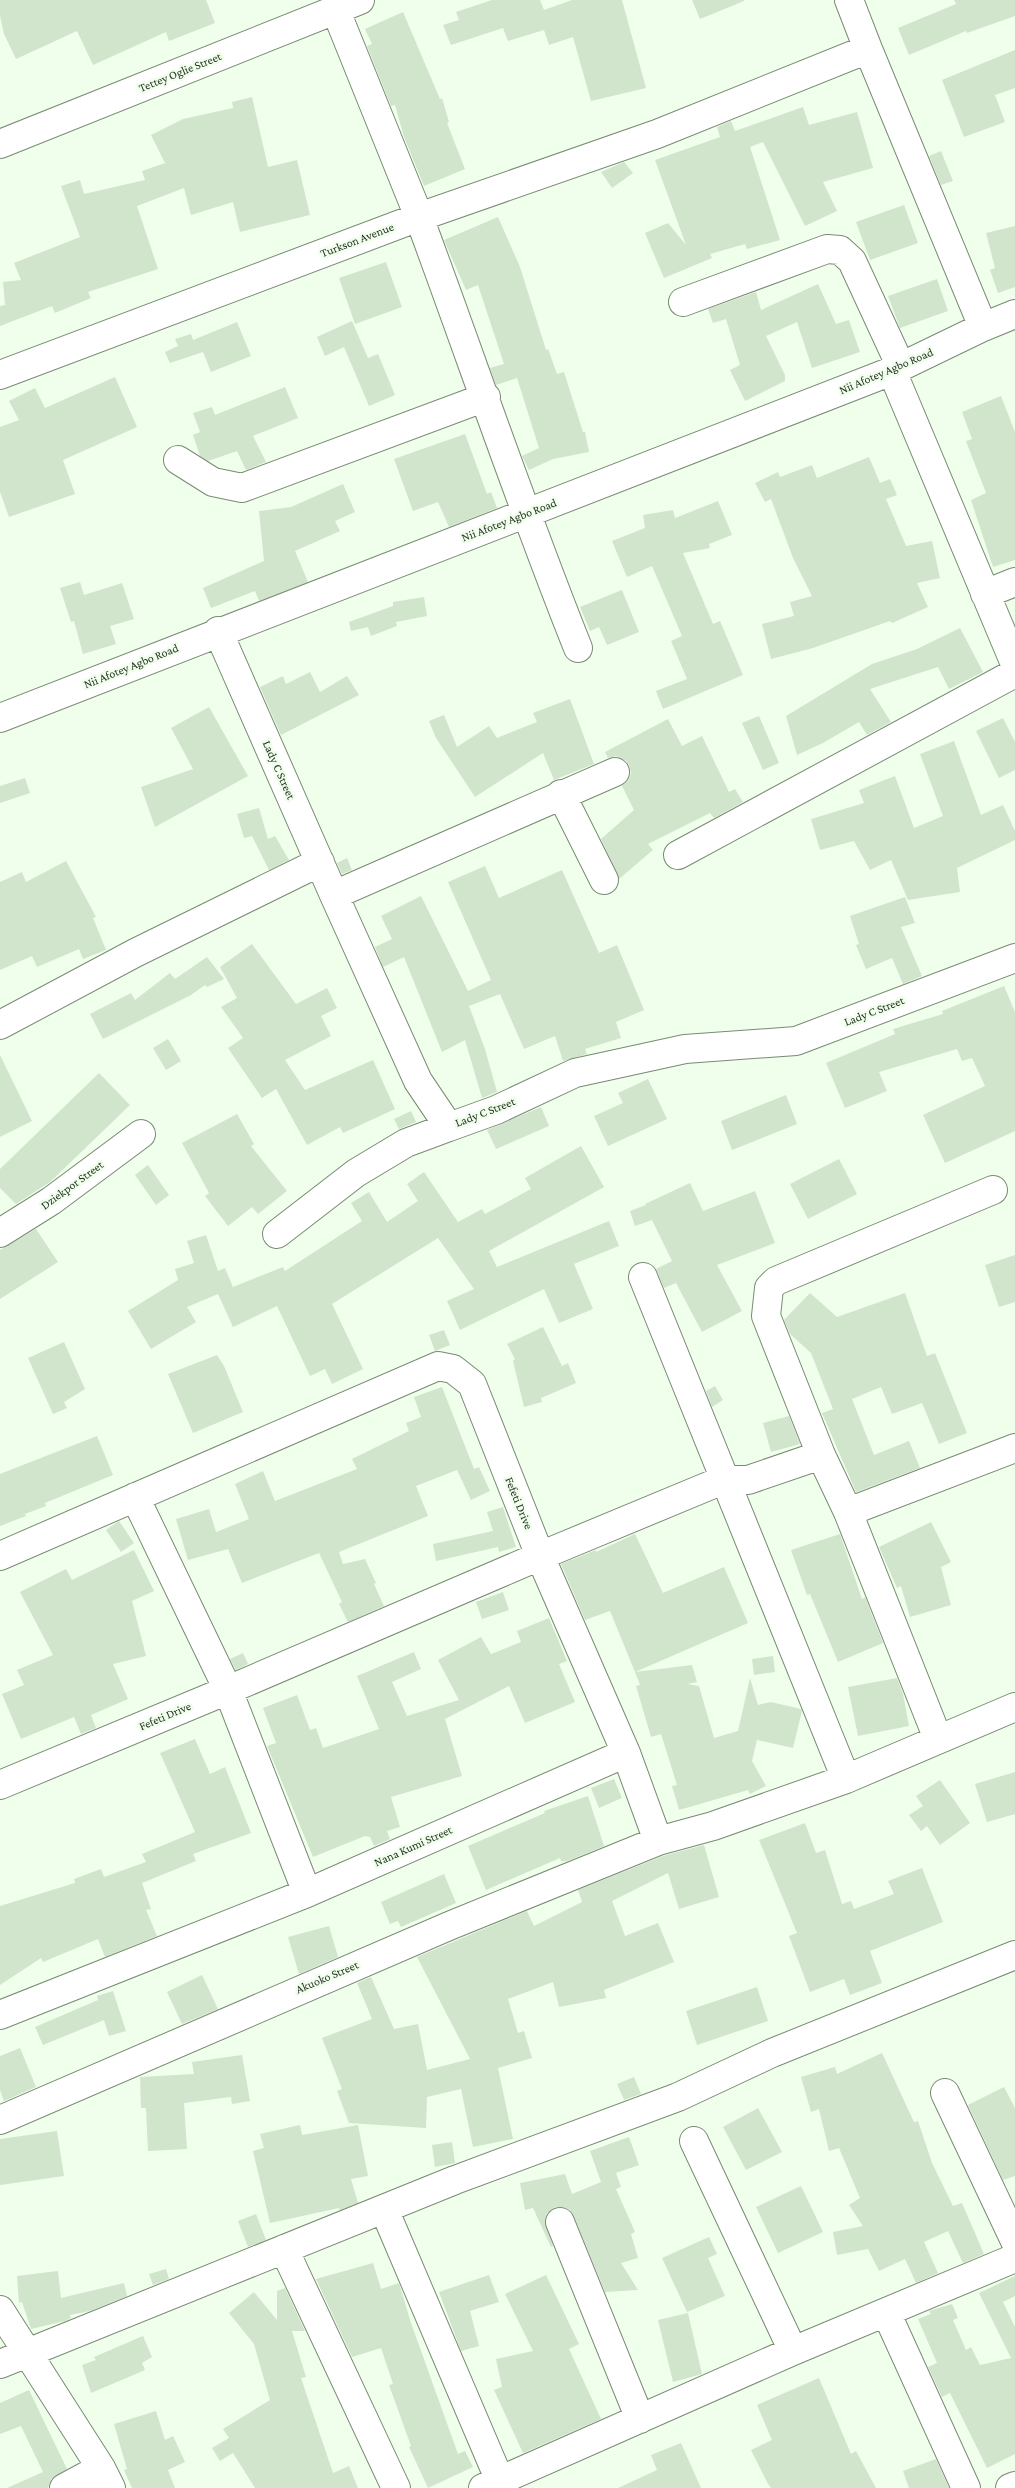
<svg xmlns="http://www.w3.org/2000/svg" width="1015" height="2488" font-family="'Crimson Pro',serif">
  <rect width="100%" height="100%" fill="#efffeb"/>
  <path fill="#d1e4cc" d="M0,0H206L215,23L169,41L166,32L93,65L77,31L16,59L4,34L0,16Z
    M492,0H540L544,10L572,0H622L646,88L591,101L573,37L549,45L544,30L508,41L503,28L451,45L443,25L459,20L456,12Z
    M692,0H744V1L700,19Z
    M954,0H1015V16L967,33L966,31L909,55L898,28L956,4Z
    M403,12L440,99L442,98L449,122L447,123L465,169L424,186L404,137L395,105L391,106L367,46L372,44L365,29Z
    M1015,50V88L995,95L1005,122L964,137L942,80Z
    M252,97L268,167L297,160L310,215L240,232L233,202L191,215L184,188L137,206L158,269L88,292L91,298L55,313L52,306L0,326V306L5,305L3,282L21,280L14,263L80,237L61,186L80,180L84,194L145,180L142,171L165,163L151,135L183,119L233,108L232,102Z
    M803,107L809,125L857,112L873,168L823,182L837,211L805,226L763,142L750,147L780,240L747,249L745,244L710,254L712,258L664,278L645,233L668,223L686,245L655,160L720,137L717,127L731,121L735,131Z
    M941,151L953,181L941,185L929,156Z
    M624,162L633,173L612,188L601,172Z
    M904,205L918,243L870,260L856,222Z
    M498,217L520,267L546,350L548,349L557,374L564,372L583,432H585L589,452L553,459L529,470L522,456L539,448L517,378L496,385L490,368L504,364L478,285L466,290L444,240Z
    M1015,226V287L998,293L990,270L995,268L986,233Z
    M386,262L402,307L355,324L339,278Z
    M937,279L948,311L900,328L888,296Z
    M818,284L836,324L849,320L860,352L812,368L797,322L766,336L785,375V381L745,401L730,370L740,365L726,319L713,323L708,309L756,292L761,310Z
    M352,321L368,358L378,354L395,395L369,406L344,347L325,356L317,337Z
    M237,322L251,356L211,372L203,352L170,363L165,352L178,346L175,339L191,334L193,340Z
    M115,377L137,427L63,460L75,494L9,517L0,492V427L19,420L9,401L35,388L45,408Z
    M285,387L298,418L253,436L266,462L246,470L237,451L208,461L200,456L193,435L200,432L193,413L212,407L215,415Z
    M1001,396L1015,432V560L993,567L971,500L986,493L966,441L972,439L962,412Z
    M465,434L487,494L491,492L497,508L449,527L438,502L413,511L394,459Z
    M869,457L880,483L890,479L897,495L886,499L906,546L932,541L940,578L917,583L928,607L892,623L890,621L813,648L771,659L762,624L794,616L790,602L812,596L793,558L771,499L765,502L755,483L778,472L780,477L812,465L817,478Z
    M343,484L355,512L335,521L340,531L295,551L308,582L259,601L255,591L211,608L203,588L264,561L259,511L291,507Z
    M718,501L732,535L709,544L710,548L683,553L713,624L720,621L743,675L663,709L656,691L687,679L671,641L682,636L652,566L627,577L612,541L645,528L643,515L673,510L675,518Z
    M80,582L84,595L122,583L134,619L110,626L116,644L83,654L74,621L71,622L60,588Z
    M622,590L639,632L607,645L599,627L590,631L580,607Z
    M424,597L427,616L396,622L397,626L371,636L368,627L351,631L349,622L393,606V602Z
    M960,628L983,672L949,689L938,667L870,689L891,722L867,735L859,722L823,743L797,755L786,716L872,664L917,649Z
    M310,672L320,692L347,676L359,695L281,735L260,687L283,676L286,684Z
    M570,699L594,764L554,780L543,753L475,797L436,738L429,721L444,715L457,747L489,726L497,738L537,722L533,713Z
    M209,707L248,776L155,827L141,787L193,769L171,728Z
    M759,716L779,763L763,770L742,723Z
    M1003,718L1015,742V770L999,778L976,731Z
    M668,719L682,746L702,736L729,792L735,789L743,802L714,818L710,813L648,844L653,850L619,879L601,839L634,810L622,786L628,781L631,773L629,765L625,760L616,756L608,758L605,752Z
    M954,741L981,815L1003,805L1015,831V840L957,868L960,892L908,900L891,860L870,870L854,841L820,850L811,819L864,803L859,790L895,776L914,828L943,816L920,754Z
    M25,778L30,793L0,803V786Z
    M259,808L268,839L275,836L289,860L269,870L252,836L244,838L237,814Z
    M347,858L352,870L342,874L337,863Z
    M66,861L96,917L93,918L106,950L83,959L79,949L37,967L32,956L0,970V882L22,872L26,882Z
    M485,866L499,898L562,870L599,953L617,945L644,1010L616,1022L621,1038L585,1049L587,1054L563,1061L555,1036L524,1049L500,994L469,1006L485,1049L497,1092L482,1098L465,1040L442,1052L404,957L383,967L375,947L392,939L381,916L421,896L468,991L491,980L448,882Z
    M905,897L915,923L901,927L922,976L903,984L892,958L866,969L856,945L859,944L850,916Z
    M252,944L296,1004L327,988L337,1008L321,1016L331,1036L285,1060L305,1090L373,1060L395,1109L343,1133L340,1127L307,1145L276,1089L262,1098L228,1048L243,1038L221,1007L237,998L220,967Z
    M207,957L224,979L207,987L205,985L191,995L103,1039L90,1014L131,993L135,1000L170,973L175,979Z
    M1004,986L1015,1012V1131L945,1163L923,1115L985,1086L972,1058L962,1061L957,1049L879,1072L887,1091L845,1108L826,1063L895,1034L893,1029L943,1014L942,1011Z
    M168,1039L181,1061L166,1070L153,1048Z
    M0,1055L32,1121L0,1137Z
    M99,1073L130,1105L50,1182L16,1204L0,1188V1169Z
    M648,1079L667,1119L608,1146L594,1116L623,1103L618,1093Z
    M786,1095L797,1124L732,1150L721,1121Z
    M541,1107L549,1126L496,1149L487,1130Z
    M411,1111L416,1122L399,1129L394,1119Z
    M237,1114L254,1144L251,1146L287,1191L258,1214L252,1207L228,1226L205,1196L209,1193L182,1143Z
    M581,1146L604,1187L489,1251L497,1267L609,1221L619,1246L574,1264L593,1309L559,1323L544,1289L460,1330L447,1301L474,1289L438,1238L332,1304L363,1369L332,1384L325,1369L310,1376L277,1306L233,1327L218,1294L187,1307L196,1322L151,1349L128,1311L178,1280L175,1269L194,1263L187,1241L206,1235L218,1271L225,1268L233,1287L283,1267L285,1271L362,1221L351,1203L369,1192L387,1222L418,1201L407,1184L424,1172L458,1222L482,1209L485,1214L531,1189L525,1178Z
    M839,1159L857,1194L808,1219L790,1184Z
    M148,1165L169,1195L156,1205L135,1175Z
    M690,1183L703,1211L755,1191L775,1243L717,1265L742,1311L702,1332L676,1283L664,1288L656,1269L672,1261L652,1220L635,1226L630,1211L646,1205L645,1204Z
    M36,1229L58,1262L0,1299V1250Z
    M1015,1255V1302L999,1307L985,1265Z
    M810,1293L837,1317L905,1293L927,1356L935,1353L967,1433L939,1444L922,1403L892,1414L881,1387L852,1399L874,1455L909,1441L920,1468L856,1492L822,1413L833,1409L811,1353L790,1334L784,1320Z
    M543,1327L562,1366L568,1363L576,1383L541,1398L542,1402L524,1407L513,1361L515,1359L507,1344Z
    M444,1330L450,1345L435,1351L429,1335Z
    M64,1342L85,1389L64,1402L67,1408L53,1414L28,1358Z
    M217,1355L224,1366L243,1412L193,1433L168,1374Z
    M715,1386L723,1400L712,1407L706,1391Z
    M442,1387L474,1469L479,1467L490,1491L471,1500L457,1470L416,1486L428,1516L339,1552L343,1564L365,1559L376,1583L374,1584L384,1606L348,1622L339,1604L342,1602L319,1553L242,1583L228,1549L188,1560L176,1519L209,1509L216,1532L249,1519L235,1484L263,1471L275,1501L357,1469L352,1459L409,1431L406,1423L421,1417L414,1397Z
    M789,1416L800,1444L771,1452L763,1423Z
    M97,1436L113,1475L45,1503L46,1506L25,1514L26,1516L0,1526V1474Z
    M503,1507L516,1547L499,1552L498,1547L436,1561L433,1544L493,1531L487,1512Z
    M119,1521L134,1543L121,1552L106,1530Z
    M931,1522L951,1562L941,1567L951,1605L910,1617L901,1586L897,1588L879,1547Z
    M635,1534L663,1593L724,1567L748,1623L635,1672L610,1611L585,1620L561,1564L596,1550V1552Z
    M840,1534L862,1599L865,1597L883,1643L838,1662L810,1594L807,1595L791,1550Z
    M134,1550L154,1591L132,1601L146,1656L113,1664L128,1699L91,1715L96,1728L81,1734L74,1717L21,1739L2,1694L24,1685L17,1670L53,1655L20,1592L66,1569L72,1580Z
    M503,1592L509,1610L482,1619L476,1602Z
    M549,1618L567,1661L559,1664L575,1702L525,1723L509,1686L445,1719L462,1776L391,1797L400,1827L387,1831L390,1839L374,1846L370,1837L365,1836L313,1857L267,1746L276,1743L263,1708L297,1695L310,1730L316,1728L323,1748L379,1729L357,1676L414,1652L421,1669L392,1682L407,1716L459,1700L438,1660L481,1637L491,1654L521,1642L517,1631Z
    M243,1653L248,1664L236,1670L230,1659Z
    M773,1656L775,1672L754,1675L752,1659Z
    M692,1665L697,1682L687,1684L699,1686L714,1738L738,1731L750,1678L758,1705L771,1702L801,1709L802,1711L793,1748L757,1740L752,1761L766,1786L750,1794L748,1790L679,1810L672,1786L677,1785L661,1734L651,1737L636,1686L640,1685L635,1672Z
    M897,1678L903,1694L909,1726L858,1736L848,1687Z
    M195,1739L210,1774L225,1767L251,1833L193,1854L196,1861L142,1883L151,1909L146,1910L157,1936L105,1957L98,1939L43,1962L41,1958L0,1985V1906L75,1883L74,1879L101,1869L104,1877L146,1862L142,1854L195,1832L160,1753Z
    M1015,1772V1814L987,1822L975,1784Z
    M614,1779L622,1798L599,1808L591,1788Z
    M940,1780L970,1823L940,1845L927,1826L921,1831L909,1815L923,1806L916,1796Z
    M588,1796L604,1846L567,1861H561L560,1858L486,1890L468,1846L545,1813L544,1811Z
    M805,1823L816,1853L825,1850L842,1904L851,1901L854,1909L894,1894L888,1881L922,1868L943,1922L870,1951L882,1983L850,1995L844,1979L810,1992L789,1936L797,1933L759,1840Z
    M704,1845L719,1897L679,1909L668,1873L612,1901L625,1936L658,1923L674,1962L604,1990L606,1998L559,2007L553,1982L508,1999L518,2033L524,2031L532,2058L498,2068L513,2139L473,2147L461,2089L427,2097L426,2128L349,2123L337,2091L342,2089L322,2038L372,2019L357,1983L371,1977L394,2029L418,2024L427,2070L470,2059L417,1957L527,1911L534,1926L582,1902L578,1890L663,1856Z
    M444,1874L456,1903L401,1927L398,1921L390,1924L381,1902Z
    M329,1926L338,1957L299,1974L288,1937Z
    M202,1975L218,2009L182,2024L167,1992Z
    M757,1987L768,2021L697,2045L686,2011Z
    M113,1991L126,2031L109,2036L104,2020L43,2045L35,2027L98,2000L97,1996Z
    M20,2048L36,2087L4,2101L0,2090V2056Z
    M882,2053L914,2122L918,2121L932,2163L953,2206L962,2203L984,2254L963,2263L948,2231L924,2242L938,2273L916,2283L905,2259L879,2271L868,2249L837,2255L833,2232L863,2226L849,2205L860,2198L839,2148L829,2151L819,2109L811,2112L801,2077L835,2067L837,2074Z
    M242,2055L250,2101L232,2104L231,2097L184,2103L187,2149L148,2151L146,2108H141L140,2077L194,2074L192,2062Z
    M634,2077L641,2094L624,2100L617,2084Z
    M1004,2087L1015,2108V2176L1003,2180L968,2105Z
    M758,2108L782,2152L746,2170L723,2127Z
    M300,2125L302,2135L358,2125L368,2176L351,2179L358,2203L340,2210L339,2208L270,2223L253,2151L264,2148L260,2134Z
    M57,2131L64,2176L0,2185V2139Z
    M629,2137L639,2165L616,2173L621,2187L616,2189L635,2232L631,2234L638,2258L621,2263L638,2290L605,2292L574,2216L570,2210L563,2207H555L547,2213L545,2220L553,2246L551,2247L533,2208L525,2210L520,2183L565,2174L572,2194L601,2182L590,2151Z
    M452,2142L455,2163L435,2167L432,2145Z
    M801,2186L823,2232L778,2253L756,2207Z
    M256,2214L266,2240L248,2247L238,2221Z
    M709,2237L717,2254L708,2258L725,2296L687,2312L662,2258Z
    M373,2263L381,2289L399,2283L411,2323L458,2454L465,2451L473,2467L428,2488L409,2447L411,2446L389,2385L393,2384L381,2348L352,2357L316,2279Z
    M166,2269L169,2279L153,2285L149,2274Z
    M58,2271L61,2298L124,2283L127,2296L90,2311L70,2315L71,2318L65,2321L31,2329L22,2302L19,2303L17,2276Z
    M489,2275L499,2302L470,2311L479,2346L461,2351L439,2292Z
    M546,2275L579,2344L569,2349L601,2419L523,2453L494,2390L502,2387L496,2359L533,2351L505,2294Z
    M1015,2276V2296L1003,2302L1015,2327V2454L987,2468L950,2393L942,2397L928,2367L937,2363L918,2319L931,2314L929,2311L952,2304L958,2318L953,2320L966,2350L971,2347L980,2365L1011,2358L979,2293Z
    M285,2288L305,2331H292L306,2377L301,2378L333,2473L349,2466L358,2488H255L233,2453L220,2461L212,2448L229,2438L223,2429L270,2400L254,2344L229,2313L254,2292L277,2320V2291Z
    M688,2313L702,2374L673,2382L658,2320Z
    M143,2336L152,2357L142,2363L145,2370L91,2393L82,2365L96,2360L94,2357Z
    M819,2378L851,2454L856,2451L876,2488H771L767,2482L751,2450L772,2440L757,2405Z
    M29,2390L67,2469L51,2479L48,2488H7L43,2472L21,2426L0,2434V2403Z
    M156,2411L165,2440L173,2436L185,2462L168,2470L175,2488H132L124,2470L127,2469L114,2424Z
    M681,2443L701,2488H618L657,2470L651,2455Z
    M936,2459L949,2488H909L903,2471Z"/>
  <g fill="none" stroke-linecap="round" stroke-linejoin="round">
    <g stroke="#798a74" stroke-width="30">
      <path id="minor" d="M849,0L868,49
        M336,11L419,217L657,134L868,49L983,327
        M0,144L360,0
        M683,302L827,249L840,250L852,261L901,367
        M892,371L1015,664
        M0,375L419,217C472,360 521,506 578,648
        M178,460L213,482L242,488L486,397
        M985,594L1015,582
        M218,631L334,895L418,1081L449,1127L496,1110L575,1073L685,1049L796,1041L1015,958
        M0,718L892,371L983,327L1015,314
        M561,794L604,880
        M678,855L1015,673
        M334,895L615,772
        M0,1025L135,953L320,862
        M0,1233L51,1201L141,1134
        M277,1234L356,1173L406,1143L449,1127
        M643,1277L846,1779
        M135,1497L228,1690L307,1893
        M848,1512L821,1455L766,1316L769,1288L776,1281L993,1190
        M0,1556L438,1366L453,1369L472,1384L540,1556L228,1690L0,1785
        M938,1739L848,1512L1015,1448
        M626,1753L658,1841L713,1826L846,1779L1015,1707
        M0,2015L307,1893L626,1753L540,1556L723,1480H748L821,1455
        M945,2093L1015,2241
        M0,2120L449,1926L658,1841
        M694,2141L793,2351
        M384,2209L500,2481
        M560,2222L640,2419
        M284,2249L396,2488
        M0,2310L101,2468L111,2488
        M886,2312L966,2488
        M0,2364L455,2180L678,2097L772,2053L1015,1955
        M64,2488L101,2468
        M483,2488L793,2351L1015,2258
        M1010,2488L1015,2486"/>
    </g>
    <use href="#minor" stroke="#fff" stroke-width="28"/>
  </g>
  <g text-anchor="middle" stroke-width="5" stroke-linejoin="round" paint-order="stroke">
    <g font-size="12" fill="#2a3128" stroke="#efffeb">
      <text transform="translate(180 72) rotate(-22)" y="4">Tettey Oglie Street</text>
      <text transform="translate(357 240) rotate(-21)" y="4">Turkson Avenue</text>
      <text transform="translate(886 371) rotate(-23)" y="4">Nii Afotey Agbo Road</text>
      <text transform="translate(509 520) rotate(-21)" y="4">Nii Afotey Agbo Road</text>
      <text transform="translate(131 666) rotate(-22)" y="4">Nii Afotey Agbo Road</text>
      <text transform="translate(279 770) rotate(66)" y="4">Lady C Street</text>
      <text transform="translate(874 1011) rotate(-21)" y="4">Lady C Street</text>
      <text transform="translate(485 1112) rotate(-21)" y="4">Lady C Street</text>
      <text transform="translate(72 1185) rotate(-36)" y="4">Dziekpor Street</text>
      <text transform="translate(519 1503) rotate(68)" y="4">Fefeti Drive</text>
      <text transform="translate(165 1716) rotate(-23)" y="4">Fefeti Drive</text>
      <text transform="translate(413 1846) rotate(-24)" y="4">Nana Kumi Street</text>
      <text transform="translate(327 1977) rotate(-23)" y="4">Akuoko Street</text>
    </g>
  </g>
</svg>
